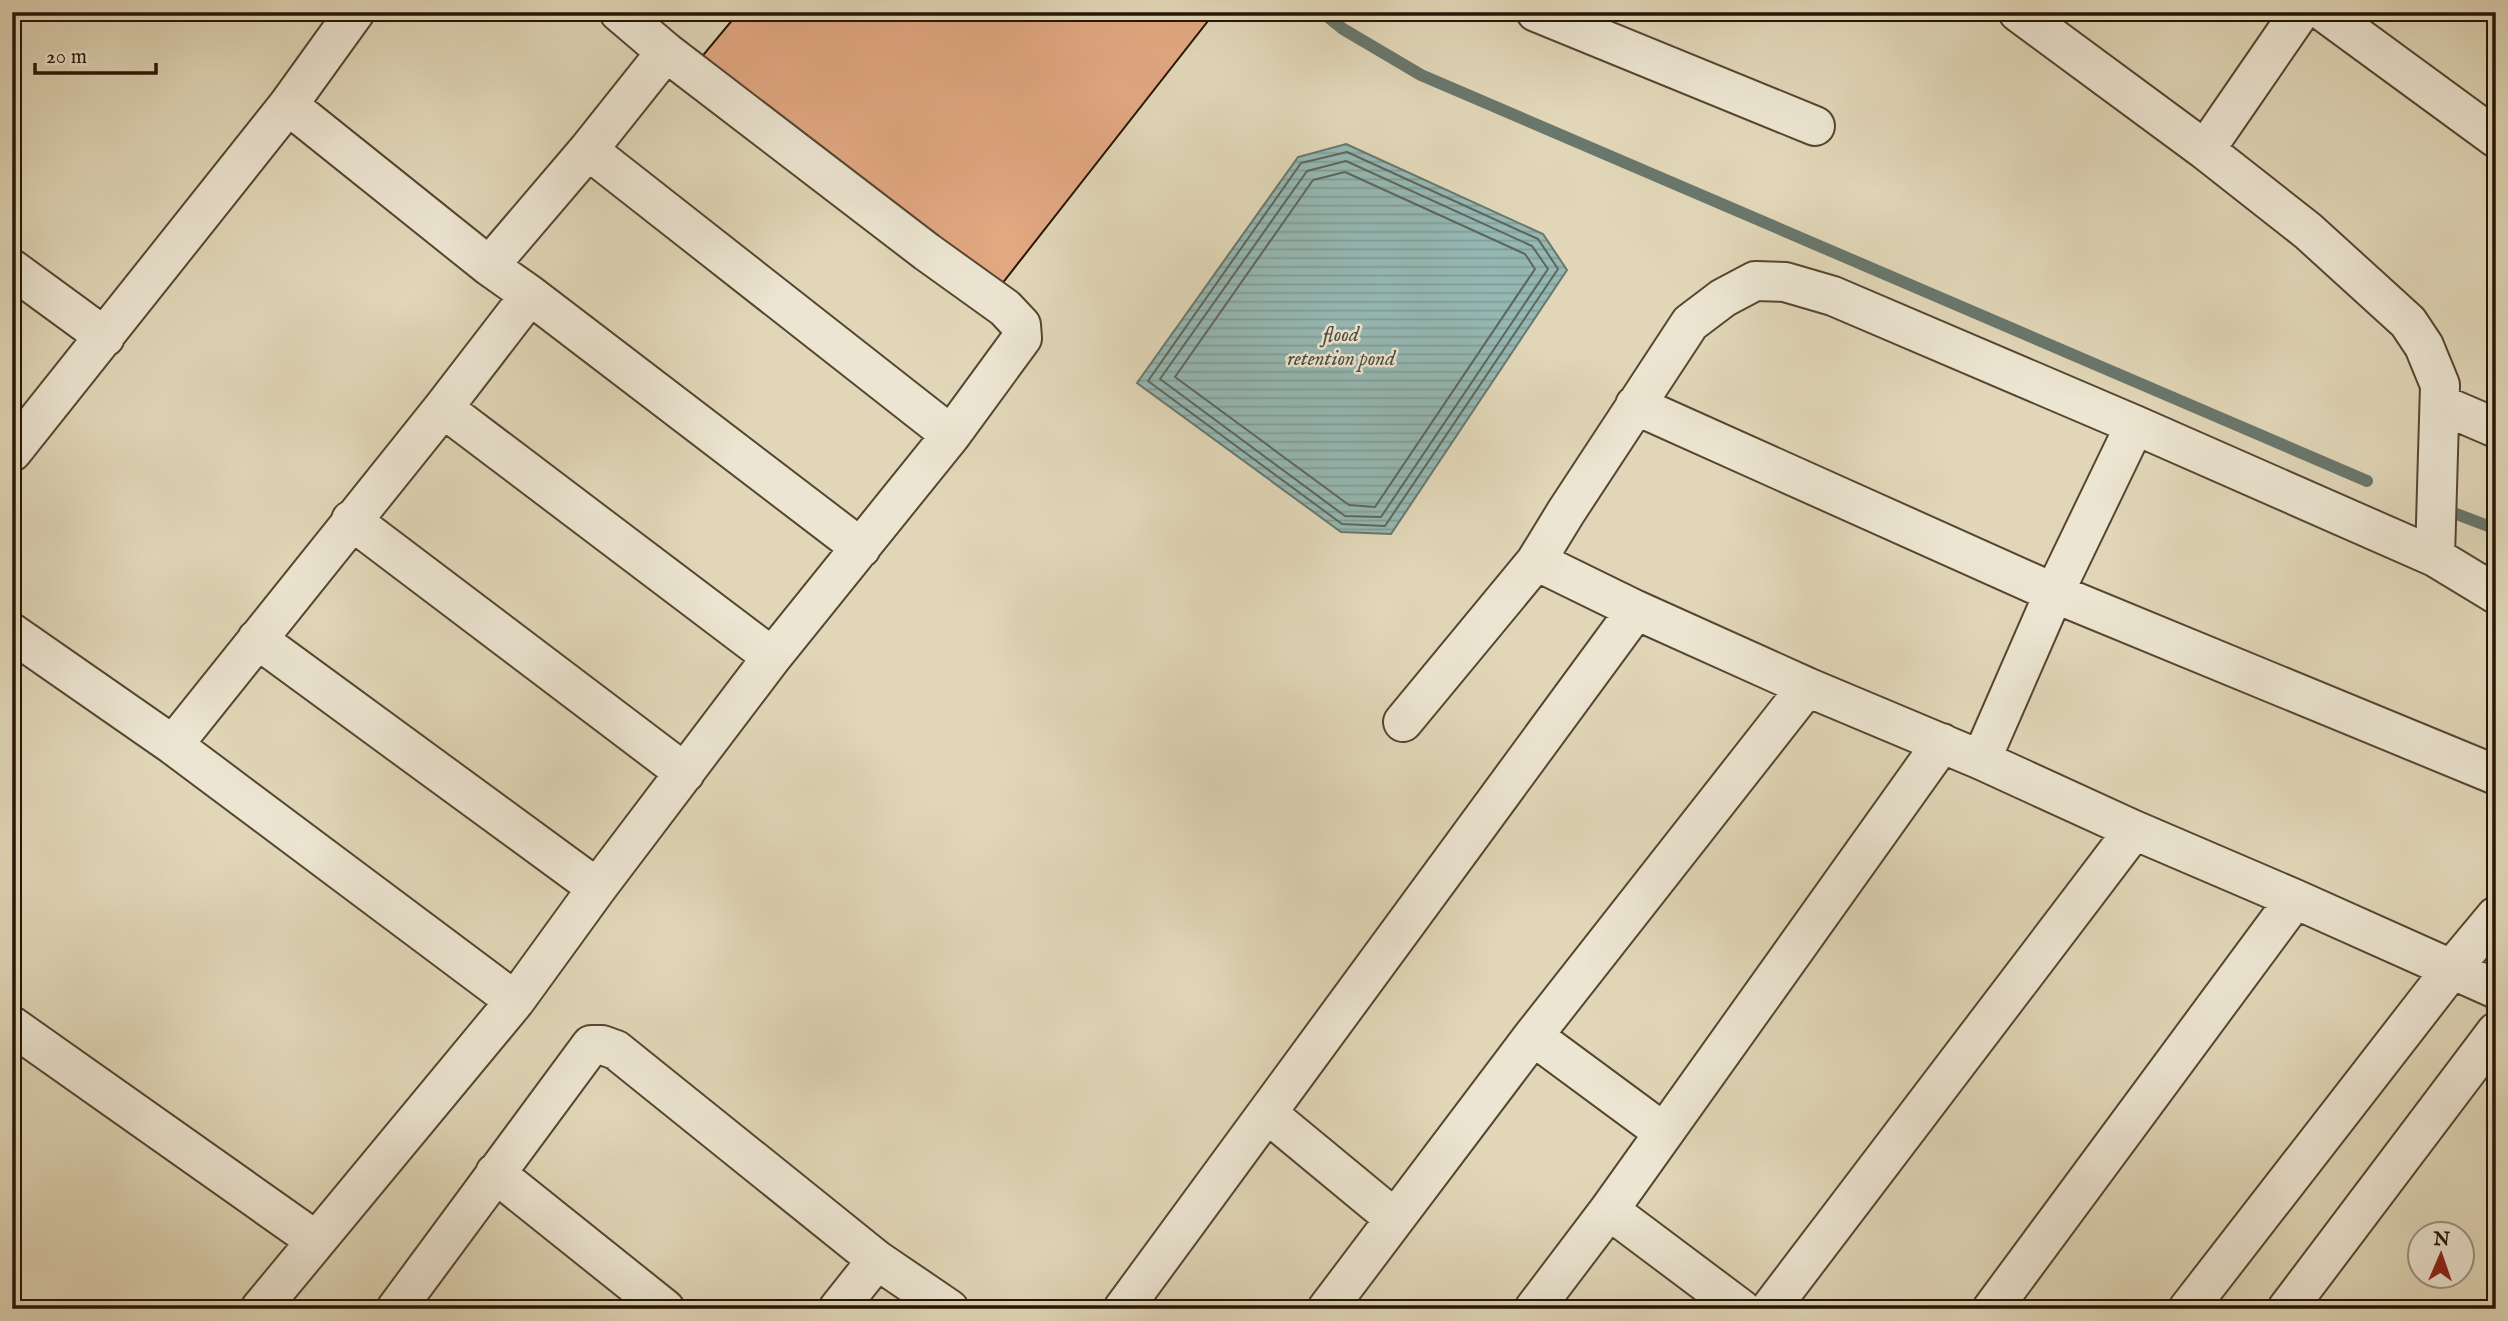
<svg xmlns="http://www.w3.org/2000/svg" width="2508" height="1321" font-family="'IM FELL English',serif">
  <defs>
    <pattern id="water-rules" width="6" height="5" patternUnits="userSpaceOnUse" patternTransform="scale(1.75)"><rect width="6" height="5" fill="#95b8b3"/><path d="M0 2.5h6" fill="none" stroke="#809d98"/></pattern>
  </defs>
  <rect width="100%" height="100%" fill="#e1d7b8"/>
  <filter id="stains"><feTurbulence type="fractalNoise" baseFrequency=".00286" numOctaves="4"/><feColorMatrix values="0 0 0 0 .2 0 0 0 0 .09 0 0 0 0 .02 0 0 0 .5 -.17"/></filter>
  <radialGradient id="worn" r=".72"><stop offset=".6" stop-color="#630" stop-opacity="0"/><stop offset="1" stop-color="#630" stop-opacity=".3"/></radialGradient>
  <path fill="url(#water-rules)" stroke="#69776d" stroke-width="2" d="M1346,144L1543,234L1567,270L1391,534L1341,532L1137,383L1298,157Z"/>
  <g fill="none" stroke-linecap="round" stroke-linejoin="round">
    <path stroke="#5e665c" stroke-width="2" d="M1347,152L1538,239L1558,269L1385,526L1342,524L1148,381L1301,163Z
      M1346,161L1532,246L1548,269L1381,517L1345,516L1160,379L1307,171Z
      M1345,172L1525,254L1535,269L1375,507L1349,505L1175,377L1313,180Z"/>
    <path stroke="#69776d" stroke-width="12" d="M1322,12L1343,29L1421,75L2367,481
      M2451,512L2496,529"/>
  </g>
  <path fill="#e1a882" stroke="#271504" stroke-width="2" d="M739,12H1215L994,294L694,66Z"/>
  <g fill="none" stroke-linecap="round" stroke-linejoin="round">
    <g stroke="#564631" stroke-width="42">
      <path id="minor" d="M1536,12L1815,126
        M2018,12L2205,150L2308,231L2408,322L2424,346L2440,385L2435,557
        M2324,12L2496,138
        M288,105L489,266L530,295L861,548
        M588,150L951,435
        M2205,150L2300,12
        M489,266L588,150L666,52
        M12,269L105,337
        M2440,404L2496,428
        M1635,405L2054,593L2496,775
        M443,408L772,657
        M12,452L288,105L355,12
        M351,520L685,773
        M1536,561L1636,610L1807,687L1981,760L2134,830L2295,899L2496,989
        M12,633L173,745L515,1001
        M257,639L597,888
        M1403,722L1536,561L1566,512L1690,323L1723,298L1755,281L1785,282L1833,296L2135,425L2435,557L2496,594
        M173,745L443,408L530,295
        M1981,760L2054,593L2135,425
        M12,1026L315,1240
        M1533,1036L1663,1132
        M1268,1114L1395,1219
        M495,1173L665,1309
        M1609,1210L1741,1309
        M260,1309L515,1001L597,888L772,657L951,435L1022,338L1021,325L1005,308L927,252L666,52L619,12
        M396,1309L591,1045H602L616,1050L877,1260L949,1309
        M838,1309L877,1260
        M1123,1309L1636,610
        M1327,1309L1533,1036L1807,687
        M1534,1309L1609,1210L1942,743
        M1770,1309L2134,830
        M1992,1309L2295,899
        M2188,1309L2451,970L2496,916
        M2287,1309L2496,1032"/>
    </g>
    <use href="#minor" stroke="#ece5d1" stroke-width="38"/>
  </g>
  <g text-anchor="middle" stroke-width="5" stroke-linejoin="round" paint-order="stroke">
    <g font-size="21" font-style="italic" fill="#4e4e41" stroke="#ece5d1">
      <text x="1341" y="341">flood<tspan x="1341" dy="24">retention pond</tspan></text>
    </g>
  </g>
  <rect width="2508" height="1321" fill="none" stroke="#e1d7b8" stroke-width="42"/>
  <rect x="14" y="14" width="2480" height="1293" fill="none" stroke="#271504" stroke-width="3.5"/>
  <rect x="21" y="21" width="2466" height="1279" fill="none" stroke="#271504" stroke-width="2"/>
  <g transform="translate(2441 1255) rotate(2)"><circle r="33" fill="#ece5d1" stroke="#9d927f" stroke-width="2"/>
  <path d="M0-5L12 26L0 18L-12 26Z" fill="#8f2418"/>
  <text y="-10" font-size="19" font-weight="bold" text-anchor="middle" fill="#271504">N</text>
  </g>
  <path d="M35 63v10h121v-10" fill="none" stroke="#271504" stroke-width="3.5"/>
  <text x="46" y="63" font-size="21" fill="#271504" stroke="#ece5d1" stroke-width="5" paint-order="stroke">20 m</text>
  <rect width="100%" height="100%" filter="url(#stains)"/>
  <rect width="100%" height="100%" fill="url(#worn)"/>
</svg>
